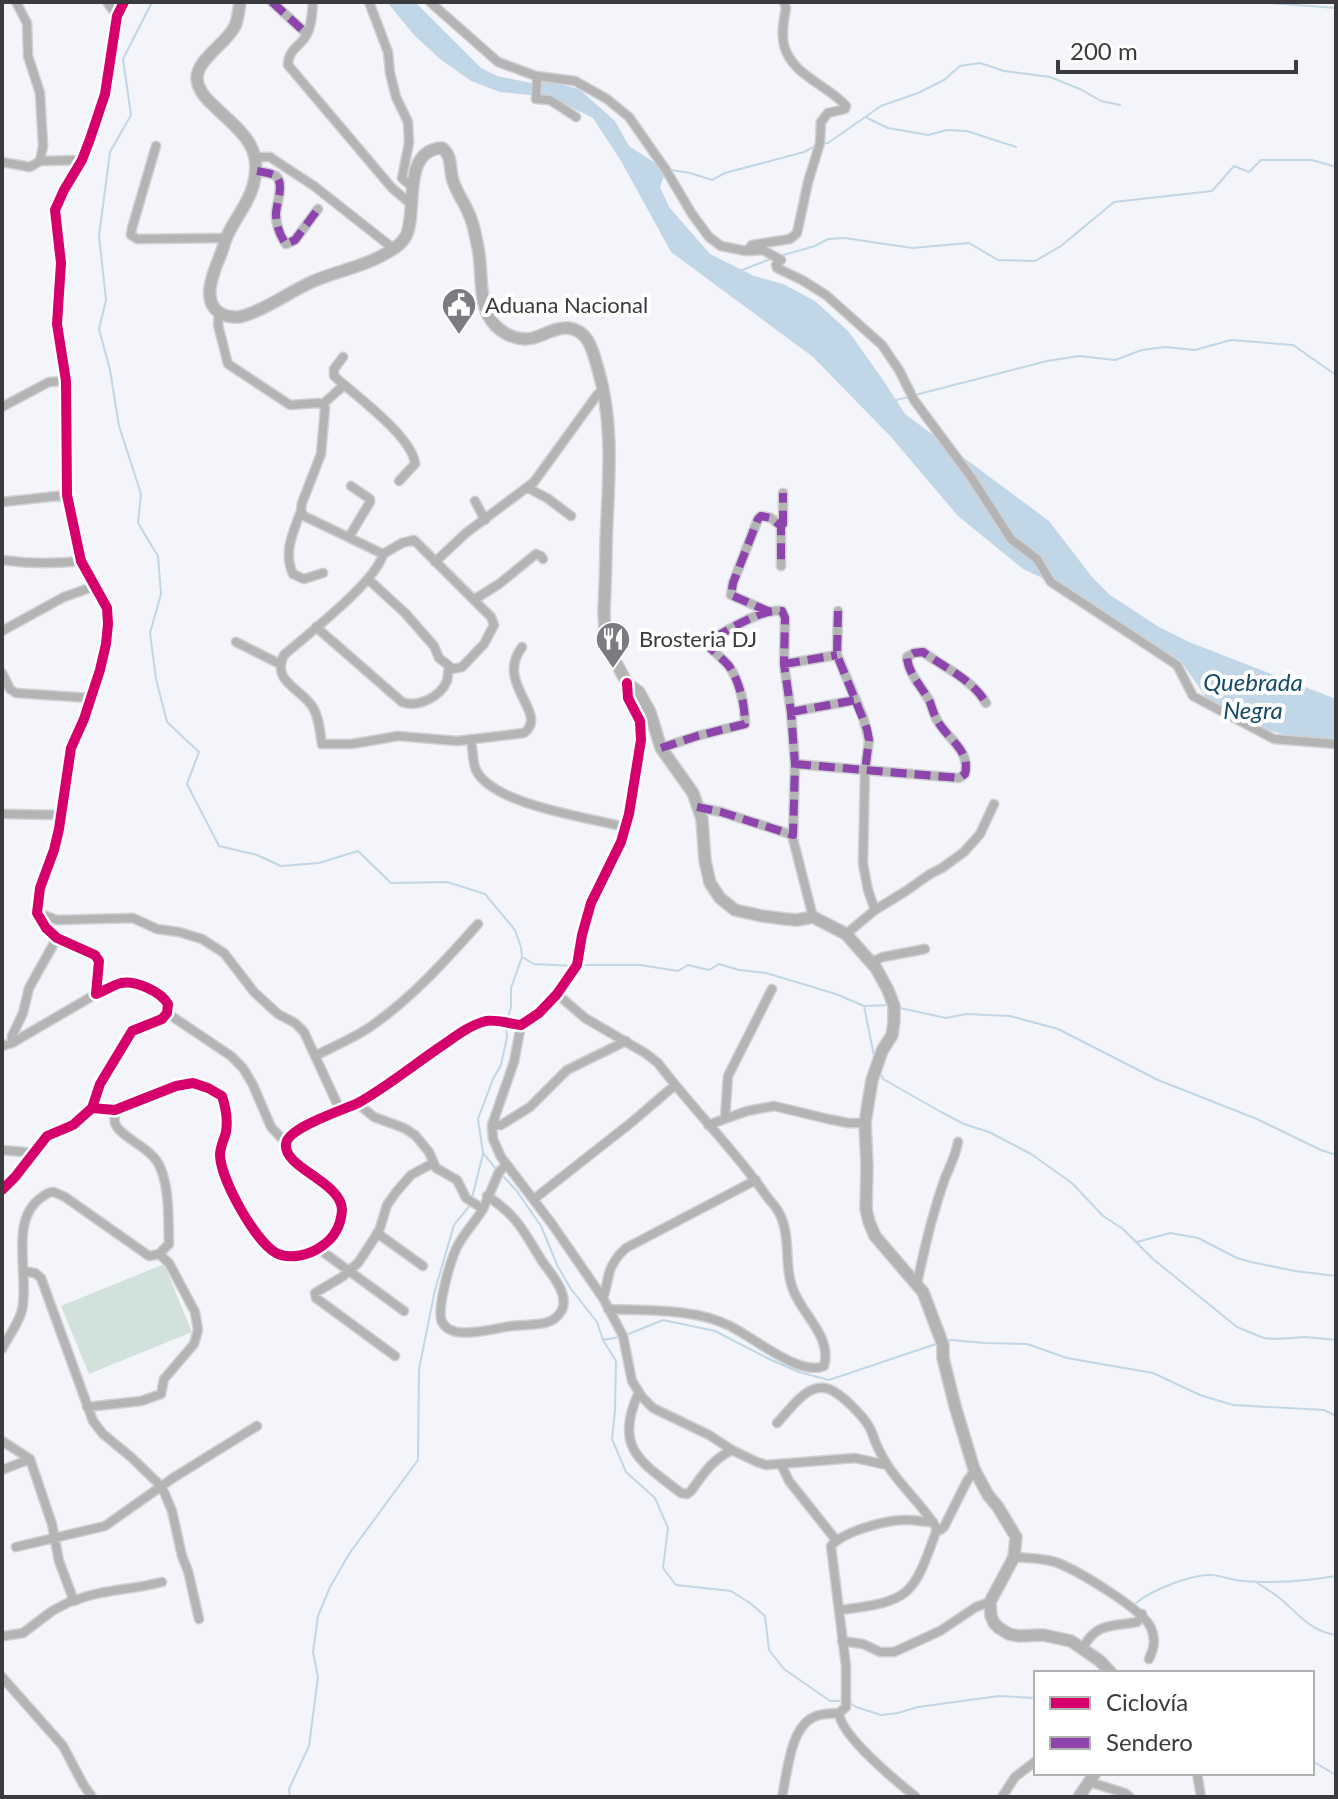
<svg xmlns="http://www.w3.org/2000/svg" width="1338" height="1799" font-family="Lato,sans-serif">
  <rect width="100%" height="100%" fill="#f4f5fa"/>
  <path fill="#d1e1db" d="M164,1264L192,1332L89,1374L61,1306Z"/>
  <path fill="#c1d6e6" d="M387,2H415L481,68L497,76L536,84L552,82L579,89L615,121L629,146L666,170L660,187L669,207L710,254L754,276L783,284L815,301L849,332L883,380L905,414L1049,521L1092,577L1110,595L1159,627L1189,642L1336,699V743L1285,735L1243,723L1208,700L1180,660L1097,614L1051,582L1023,569L958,516L891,437L813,357L671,252L621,161L593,118L550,97L500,92L471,81L440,59L414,35Z"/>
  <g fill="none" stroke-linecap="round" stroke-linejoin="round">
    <path stroke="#c1d6e6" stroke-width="2" d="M152,2L123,59L131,115L110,152L99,236L106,300L99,329L110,370L119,426L141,494L138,523L158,556L161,594L150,633L156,679L167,722L199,752L187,784L219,846L257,855L281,866L319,863L358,851L391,883L447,882L485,894L515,930L521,947L522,957L511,988V1007L508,1018
      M1256,2L1336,8
      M867,118L888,128L928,135L947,130L967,131L1016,147
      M823,143H828L881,106L918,93L944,80L960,66L980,63L1004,71L1050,77L1080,89L1101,101L1120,105
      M671,170L690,173L712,180L725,173L804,152L817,145
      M780,256L815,246L828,239L845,238L912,248L969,243L998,260L1035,261L1061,246L1114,202L1212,191L1234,166L1249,172L1261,160H1312L1336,167
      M742,270L771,259
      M915,395L1047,361L1079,356L1115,360L1142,350L1165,347L1195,350L1231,340L1293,345L1336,375
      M896,400L909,397
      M522,957L534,964L574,966
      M580,965H640L678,971L688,965L709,970L719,964L739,970L766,973L836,994L864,1006L890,1005
      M864,1006L874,1056
      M900,1008L946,1018L966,1014L1010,1016L1058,1029L1158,1080L1257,1119L1321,1150L1336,1155
      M881,1074L883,1079L941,1112L964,1124L989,1132L1031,1154L1072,1183L1103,1216L1123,1229L1153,1259L1237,1327L1264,1338L1276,1339L1306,1337L1336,1340
      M497,1170L483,1153L478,1119L493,1079L501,1065L507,1037L506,1028
      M502,1175L516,1190L541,1226L558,1267L571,1289L597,1322L603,1340L616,1361L615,1410L612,1439L626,1472L655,1498L668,1528L663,1568L676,1585L731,1591L750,1603L765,1616L769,1650L784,1669L830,1701H844
      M472,1198L483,1154
      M1137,1242L1170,1233L1198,1238L1237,1258L1251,1262L1295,1271L1336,1276
      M626,1335L663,1320L715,1331L769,1359L799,1372L829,1380L939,1343
      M603,1340L620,1337
      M946,1341L951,1340L985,1343L1027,1344L1067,1358L1153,1373L1200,1395L1233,1405L1324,1410L1336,1416
      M1255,1581C1264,1588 1274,1593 1282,1600C1300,1616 1311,1631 1336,1635
      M1136,1603C1152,1590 1191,1574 1212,1575C1222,1576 1232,1580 1242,1581C1274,1584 1305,1581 1336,1576
      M850,1703L856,1707L881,1715L898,1713L918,1707L999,1696L1036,1698
      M1312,1761L1336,1775
      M290,1797L289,1789L309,1746L318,1677L313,1652L318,1616L330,1587L349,1554L418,1460L419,1369L435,1290L454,1225L471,1204"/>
    <g stroke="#d0d1d4" stroke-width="11">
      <path id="street" d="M16,2L27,23L28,56L40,93L43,146L40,161
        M107,2L117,16
        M272,2L307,34
        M313,2C312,13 312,26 306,36C298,49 289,48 288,65L392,188L412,205
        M369,2L388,52L390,73L396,97L408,122L409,143L402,178L412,187
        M430,2L498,62L536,76L537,81L536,99L550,100L576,117
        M536,76L575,81L607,99L629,117L666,170L692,214L709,237L721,246L746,251L763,250L781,260L776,265L777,268L802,280L826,295L882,345L899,370L914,400L971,477L1011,539L1037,559L1051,582L1177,665L1193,696L1274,739L1336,744
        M156,146L132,228L131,235L137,239L226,238
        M257,157H270L279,163L314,186L394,249
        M2,162L30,167L40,161L82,160
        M257,171C262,172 271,173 276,176C285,184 276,204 276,214C276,225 280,236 286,244L295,240L318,209
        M747,251L752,245L790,239L797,233L808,182L820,143L821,122L828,113L845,109L846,106C828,85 791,75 784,45C781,33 784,19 786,8L784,2
        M219,313L218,325L228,364L290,405L318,403L323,404L325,408L321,454L302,503L301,511L304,516L383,554L402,543L414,540L491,617L494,625L484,644L462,667L453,669L439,658L434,646L405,613L369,580
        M343,357L334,369V376C355,395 413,437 415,464L399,481
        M323,404L344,385
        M2,407L49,382L66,381
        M528,488L547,498L571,516
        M475,501L485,520
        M2,502L67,495
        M301,511C293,533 283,552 293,574L304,579L323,573
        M781,526L783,524V493
        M349,537L370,502V499L351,486
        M383,554C377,581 308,634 284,655C271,681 300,688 312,706C319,716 320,732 322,744H352L398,736L457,741L524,733C550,713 494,684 522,647
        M2,560C29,564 54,564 81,561
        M435,562L466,533L534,482L597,395L604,389
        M475,599L499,584L536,554L541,556L543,559
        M838,611L837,655L863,717L869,740L865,771L863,864L868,890L875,910
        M770,612L731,595L733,583L758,519L761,516L771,518L781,526V566
        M316,627L402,702C418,708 440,697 447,681C448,676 448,671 449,667
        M2,631L64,597L95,586
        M236,642L280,664
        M784,664L837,655
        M2,673L10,689L16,693L90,698
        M791,712L856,700
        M471,739C473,749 472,761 476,770C493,805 588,817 624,827
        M661,748L697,736L745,724C745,706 740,682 729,666C722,658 712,650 705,643C725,632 761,608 782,611L785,618L784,664L791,712L795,764L793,839L813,917
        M795,764L959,778L965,774C971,750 947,739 937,720C934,715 932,708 930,702C923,688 908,674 907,657L914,653L923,652C945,668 973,680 986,703
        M697,807L721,812L793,835
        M2,814L62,815
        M37,913L57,920L133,918L157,929L179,932L202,939L224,953L254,992L278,1014L295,1023L304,1032L340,1110
        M846,934L875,910L906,891L930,874L942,868L964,852L980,834L994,804
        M871,962L883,957L925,949
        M557,994L585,1018L645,1053L658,1063C691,1107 731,1146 763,1191C767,1198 774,1204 778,1211C793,1236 782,1268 795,1294C805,1317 832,1338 824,1366C800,1377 753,1337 730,1326C694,1308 647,1311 608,1309
        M167,1013L231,1056L243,1068L253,1085L271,1127L286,1143
        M521,1025L514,1062L492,1125L493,1139L501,1157L552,1224L603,1298L623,1336L632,1381L642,1397L653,1408L709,1435L732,1450L757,1462L766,1465L855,1458L887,1465
        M12,1043V1036L23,1013L29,988L57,938
        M2,1046L12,1043L96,994
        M315,1056C334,1046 354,1038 370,1027C412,998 445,961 478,924
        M357,1103L374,1117L404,1128L415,1135L429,1152L436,1168L457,1180L466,1198L483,1209L499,1172L506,1165
        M92,1108L100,1084L132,1031L162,1019L167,1013L168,1004C161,992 136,980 121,983C113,985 104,991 96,994L99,961L95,955L57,938L46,928L37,913L40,888L54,850L59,829L71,748L84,719L100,670L106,644L108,624L107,608L81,561L67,495L66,381L57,324L61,263L55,210L64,190L82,160L90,139L105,94L117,16L124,2
        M725,1118L728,1076L772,989
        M492,1125H501L530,1107L567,1070L626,1041
        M708,1125L747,1111L774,1106L828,1119L848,1123H865
        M2,1150L35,1153
        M2,1190L15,1177L47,1136L73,1125L92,1108L115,1110L176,1086L193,1083L208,1088L222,1096C226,1108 228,1120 226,1132C224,1140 220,1147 220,1155C221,1180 255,1241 276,1253C290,1260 310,1255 322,1246C334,1238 341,1225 342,1210C342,1182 283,1168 286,1144C288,1127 344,1110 358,1103C387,1087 416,1063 443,1045C456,1036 470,1025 486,1021C495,1019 511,1024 521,1025L539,1013L557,994L577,965L582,935L591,903L621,842L629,814L641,740L640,721L628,698L627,683
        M534,1199L632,1122L675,1085
        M483,1209C476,1221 465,1232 458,1245C451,1258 436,1309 442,1322C444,1325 447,1329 451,1330C465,1337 496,1328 512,1326C524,1324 536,1326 548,1322C554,1320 559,1315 562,1310C569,1293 551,1274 542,1261C524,1232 517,1215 487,1196
        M377,1233L423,1266
        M319,1249L404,1311
        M23,1271L35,1273L41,1278L93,1421L103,1434L131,1457L162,1487L172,1511L182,1556L188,1571L199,1619
        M917,1284C924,1249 933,1212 945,1178C950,1166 956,1155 958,1142
        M603,1298C606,1291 606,1286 608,1278C610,1266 617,1256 626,1248L756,1180
        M2,1349C8,1337 19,1323 22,1310C30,1277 8,1219 42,1197C45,1195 49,1192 53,1192C57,1193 61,1195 65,1197L149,1256L159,1254L169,1244C168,1220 170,1190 160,1167C152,1147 120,1138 115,1123C114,1119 115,1114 115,1110
        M395,1356L316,1298L315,1293L342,1277L358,1263L379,1231L387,1205L397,1191L411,1175L433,1163
        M639,1392C613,1448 641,1462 681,1493L687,1494L691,1491C704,1473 712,1460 732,1450
        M87,1407L141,1401L161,1394L164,1379L194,1344L198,1330L195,1312L169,1263L159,1254
        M777,1423C790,1410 805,1385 825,1388C839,1390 868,1420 872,1433C876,1445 881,1455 888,1466C903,1489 924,1506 937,1529L940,1530L944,1527L967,1481L975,1471
        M2,1441L30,1459L52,1524L59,1561L74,1601
        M781,1464L789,1481L836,1540
        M2,1470L30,1459
        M16,1547L105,1526L173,1478L257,1426
        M1014,1557C1029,1558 1045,1558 1058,1563C1078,1571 1144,1610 1151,1628C1156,1639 1154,1648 1149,1659
        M840,1610C912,1601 913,1596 937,1529
        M4,1636L23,1633L52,1611L73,1600L74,1601C102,1589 133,1590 162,1582
        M842,1641L863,1644L880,1652H894L940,1631L976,1607L990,1602
        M1083,1648C1096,1622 1112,1627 1137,1622L1142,1614
        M2,1677L63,1746L83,1784L92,1797
        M839,1713L846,1707V1666L831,1546C844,1531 888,1519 908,1520C916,1520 924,1522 933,1522
        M1197,1773L1201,1797
        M1089,1782L1125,1793L1130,1797
        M782,1797C787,1775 790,1727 814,1717C821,1713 831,1714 839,1713C840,1735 897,1782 916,1797
        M1002,1797L1015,1777L1036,1761"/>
    </g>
    <g stroke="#d0d1d4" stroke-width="14">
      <path id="secondary" d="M240,2C239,10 238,19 235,26C227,43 196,60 197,79C198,90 205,98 213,105C238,130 265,145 253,186C248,204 236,217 228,234C225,240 224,245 222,251C216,267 199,300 220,313C226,317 237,318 243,316C266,310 292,290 314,281C337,271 362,267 383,255C392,250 401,245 406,236C418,211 401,150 442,148C453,156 449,169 453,181C457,193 464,202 469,214C473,222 475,233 477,243C483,266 478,293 488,315C496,331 515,342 533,338C545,335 555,327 568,328C589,330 593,352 598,369C615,427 608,485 606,544C606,566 605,589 604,611L605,633L609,650L627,683L639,692L650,712L661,748L693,793L702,819L705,861L710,883L720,898L735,910L762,916L785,919L797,920L813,917L846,934L876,968L888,990L894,1006V1021L892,1035L882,1051L872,1080L869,1098L865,1123L867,1166L866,1209L869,1222L875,1236L923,1292L943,1345V1358L955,1406L974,1469L988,1495L998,1507L1016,1537L1014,1557L990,1602L991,1616L994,1623L999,1628L1009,1634L1019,1636L1043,1635L1071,1641L1100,1661L1111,1673
        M1079,1797L1095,1773"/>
    </g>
    <use href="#street" stroke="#b3b4b3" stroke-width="8"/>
    <use href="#secondary" stroke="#b3b4b4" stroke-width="11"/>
    <path stroke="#8e44ad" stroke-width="8" stroke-dasharray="16 8" stroke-linecap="butt" d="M272,2L307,34
      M257,171C262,172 271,173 276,176C285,184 276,204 276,214C276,225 280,236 286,244L295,240L318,209
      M781,526L783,524V493
      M838,611L837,655L867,729L869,740L865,771
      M770,612L731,595L733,583L758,519L761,516L771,518L781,526V566
      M784,664L837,655
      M791,712L856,700
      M661,748L697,736L745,724C745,706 740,682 729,666C722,658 712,650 705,643C725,632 761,608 782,611L785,618L784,664L791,712L795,764L793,835L721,812L697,807
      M795,764L959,778L965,774C971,750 947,739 937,720C934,715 932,708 930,702C923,688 908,674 907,657L914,653L923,652C945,668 973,680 986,703"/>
    <g stroke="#fff" stroke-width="15">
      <path id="cycleway" d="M92,1108L100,1084L132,1031L162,1019L167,1013L168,1004C161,992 136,980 121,983C113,985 104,991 96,994L99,961L95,955L57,938L46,928L37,913L40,888L54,850L59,829L71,748L84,719L100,670L106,644L108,624L107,608L81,561L67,495L66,381L57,324L61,263L55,210L64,190L82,160L90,139L105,94L117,16L124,2
        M2,1190L15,1177L47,1136L73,1125L92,1108L115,1110L176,1086L193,1083L208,1088L222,1096C226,1108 228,1120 226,1132C224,1140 220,1147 220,1155C221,1180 255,1241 276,1253C290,1260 310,1255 322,1246C334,1238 341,1225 342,1210C342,1182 283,1168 286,1144C288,1127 344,1110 358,1103C387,1087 416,1063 443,1045C456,1036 470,1025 486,1021C495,1019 511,1024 521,1025L539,1013L557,994L577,965L582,935L591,903L621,842L629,814L641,740L640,721L628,698L627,683"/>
    </g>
    <use href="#cycleway" stroke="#d6006c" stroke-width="10"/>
  </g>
  <defs>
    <g id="civic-pin" transform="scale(1.8)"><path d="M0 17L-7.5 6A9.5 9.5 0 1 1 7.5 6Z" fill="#7c7c80" stroke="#fff"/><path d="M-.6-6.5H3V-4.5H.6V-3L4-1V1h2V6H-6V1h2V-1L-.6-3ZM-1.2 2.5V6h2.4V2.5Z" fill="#fff"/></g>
    <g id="restaurant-pin" transform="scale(1.8)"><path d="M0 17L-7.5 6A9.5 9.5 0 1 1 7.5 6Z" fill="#7c7c80" stroke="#fff"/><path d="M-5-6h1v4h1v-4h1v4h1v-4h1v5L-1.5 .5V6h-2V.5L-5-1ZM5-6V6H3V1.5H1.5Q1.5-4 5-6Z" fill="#fff"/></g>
  </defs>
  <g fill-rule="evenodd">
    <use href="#civic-pin" x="459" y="305"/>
    <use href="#restaurant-pin" x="613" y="639"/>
  </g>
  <g text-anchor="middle" stroke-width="8" stroke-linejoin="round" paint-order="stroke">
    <g font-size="22" fill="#3b3b3f" stroke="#fff" text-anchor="start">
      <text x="485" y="313">Aduana Nacional</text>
      <text x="639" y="647">Brosteria DJ</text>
    </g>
    <g font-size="24" font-style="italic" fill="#164b68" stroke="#fff">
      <text x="1253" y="691">Quebrada<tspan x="1253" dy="28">Negra</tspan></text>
    </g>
  </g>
  <rect width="1338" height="1799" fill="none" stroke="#3b3b3f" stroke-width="8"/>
  <rect x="1034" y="1671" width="280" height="104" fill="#ffffff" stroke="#b1b1b2" stroke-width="2"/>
  <rect x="1050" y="1697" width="40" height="12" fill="#d6006c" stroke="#b1b1b2" stroke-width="2"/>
  <text x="1106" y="1711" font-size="24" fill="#3b3b3f">Ciclovía</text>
  <rect x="1050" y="1737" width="40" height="12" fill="#8e44ad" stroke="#b1b1b2" stroke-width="2"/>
  <text x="1106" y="1751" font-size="24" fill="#3b3b3f">Sendero</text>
  <path d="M1058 60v12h238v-12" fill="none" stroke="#3b3b3f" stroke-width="4"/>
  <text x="1070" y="60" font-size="24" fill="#3b3b3f" stroke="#ffffff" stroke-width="6" paint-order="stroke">200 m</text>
</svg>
